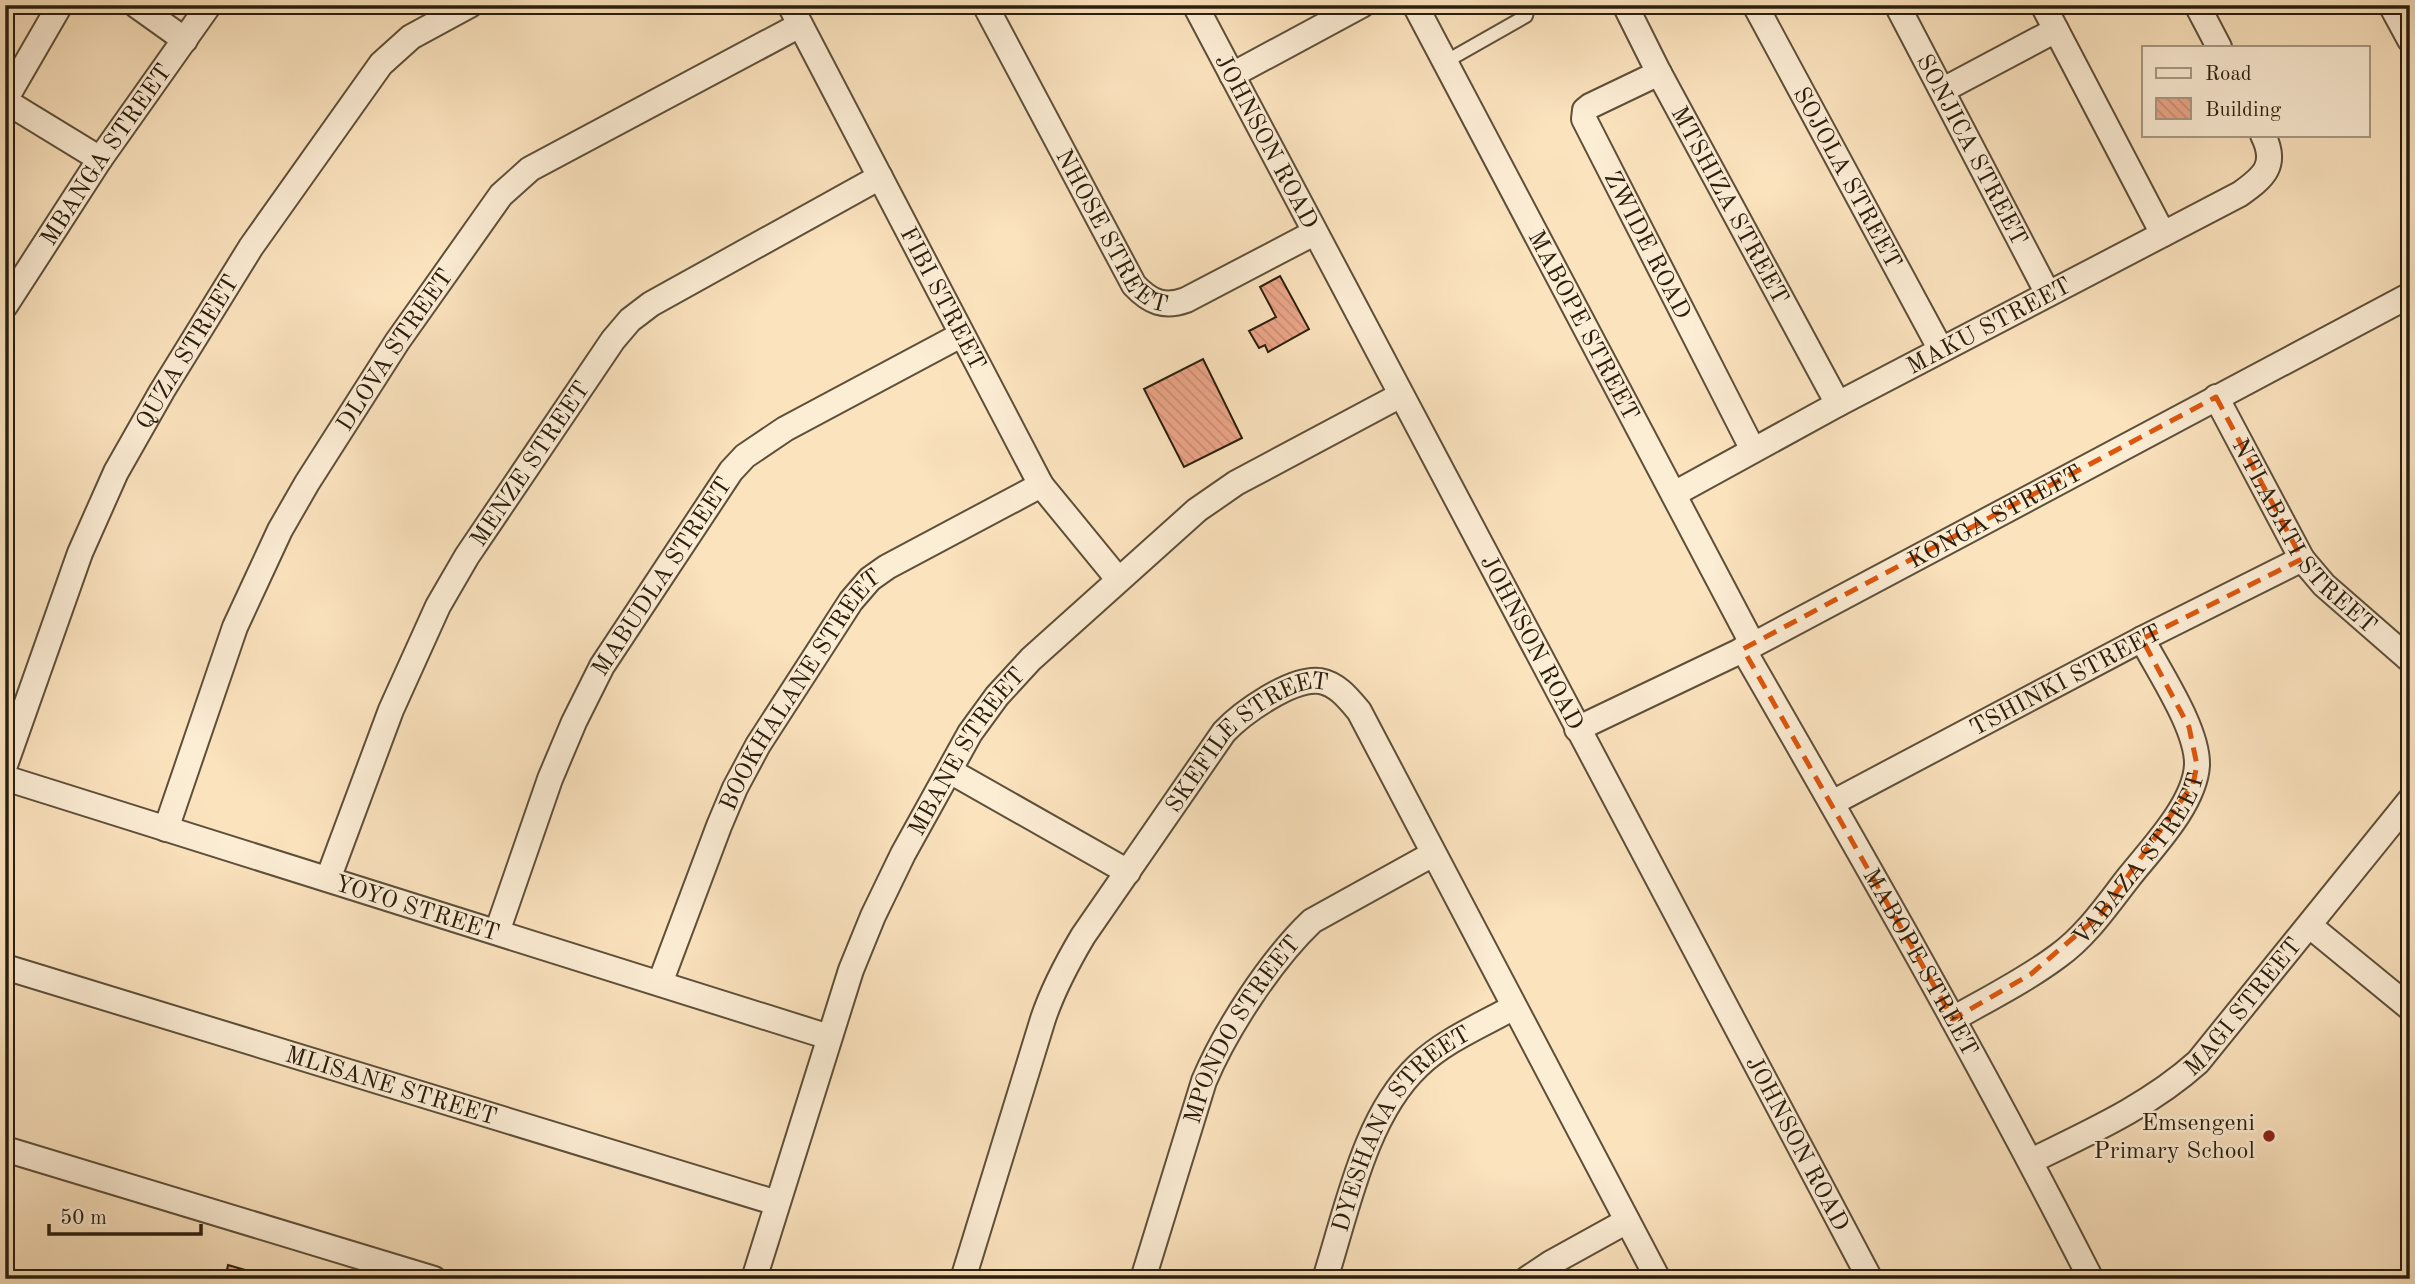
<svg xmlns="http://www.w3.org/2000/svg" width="2415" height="1284" font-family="'Old Standard TT',serif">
  <defs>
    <pattern id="building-back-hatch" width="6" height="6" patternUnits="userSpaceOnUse" patternTransform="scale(1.75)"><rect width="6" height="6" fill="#eca689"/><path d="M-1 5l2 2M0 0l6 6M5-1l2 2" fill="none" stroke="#cb8e75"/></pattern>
  </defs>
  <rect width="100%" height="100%" fill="#fbe3be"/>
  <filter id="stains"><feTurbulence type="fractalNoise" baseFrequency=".00286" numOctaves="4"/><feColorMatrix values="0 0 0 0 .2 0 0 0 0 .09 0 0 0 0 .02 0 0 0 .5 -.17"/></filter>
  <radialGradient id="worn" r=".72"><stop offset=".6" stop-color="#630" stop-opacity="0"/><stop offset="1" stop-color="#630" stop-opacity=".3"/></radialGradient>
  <path fill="url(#building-back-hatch)" stroke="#2a1e0d" stroke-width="2" d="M1280,276L1309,329L1268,352L1265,345L1259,348L1249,331L1276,317L1260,287Z
    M1203,359L1242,438L1184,467L1144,389Z
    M228,1265L252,1272L251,1279H225Z"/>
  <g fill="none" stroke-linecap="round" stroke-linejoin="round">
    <g stroke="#5e4f39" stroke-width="16">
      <path id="service" d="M1445,62L1526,16L1529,5"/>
    </g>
    <g stroke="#5e4f39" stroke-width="28">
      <g id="minor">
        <path d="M136,5L185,40"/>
        <path id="s1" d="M790,5L1041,485L1118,579"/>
        <path id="s2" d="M985,5L1134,285C1150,302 1164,308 1186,300L1314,233"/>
        <path id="s3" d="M1195,5L1870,1279"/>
        <path id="s4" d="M1415,5L1753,645"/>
        <path id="s5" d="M1625,5L1659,73L1838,404"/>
        <path id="s6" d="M1755,5L1941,350"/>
        <path id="s7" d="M1897,5L2048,294"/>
        <path d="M2043,5L2163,234"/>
        <path d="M2197,5L2219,47"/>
        <path d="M2391,5L2410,40"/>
        <path id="s8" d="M1659,73L1590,106L1585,110L1584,119L1753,450"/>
        <path d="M1232,75L1362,5"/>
        <path d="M1943,90L2056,30"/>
        <path d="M5,100L60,5"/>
        <path d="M5,101L100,159"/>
        <path id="s9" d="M5,306L100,159L209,5"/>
        <path id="s10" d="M2216,397L2302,559L2324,585L2410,660"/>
        <path id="s11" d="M1674,494L1838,404L2240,194C2264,177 2278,165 2263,135"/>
        <path id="s12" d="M1743,649C1863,857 1982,1065 2091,1279"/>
        <path id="s13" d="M1577,729L1753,645L2410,295"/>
        <path id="s14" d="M5,765L80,553L116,472L162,391L251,247L381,64L411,37L470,5"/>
        <path d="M950,771L1128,872"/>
        <path id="s15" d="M5,778L829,1037"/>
        <path id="s16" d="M1832,803L2142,639L2302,559"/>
        <path id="s17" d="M166,829L235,627L280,530L307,483L397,342L501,195L530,169L800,25"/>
        <path id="s18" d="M328,879L391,710L438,606L467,556L613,340L630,320L651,304L880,177"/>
        <path d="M2310,926L2410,1008"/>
        <path id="s19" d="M497,932L550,779L574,722L602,666L731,471L745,456L785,429L961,335"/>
        <path id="s20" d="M5,967L777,1203"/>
        <path id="s21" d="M660,983L719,826L735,788L758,745L851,601L870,579L887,567L1041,485"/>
        <path id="s22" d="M1953,1019C1988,999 2026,980 2058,956C2087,935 2107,905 2129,877C2152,848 2195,804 2197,765C2198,729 2159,672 2142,639"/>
        <path d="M5,1149L434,1279"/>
        <path id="s23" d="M2031,1161C2090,1132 2149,1106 2198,1062L2410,800"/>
        <path id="s24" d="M754,1279L851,970L873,916L903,854L970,733L997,696L1031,659L1197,510L1236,483L1401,395"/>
        <path id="s25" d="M963,1279L1043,1019C1053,989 1067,963 1083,936L1224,732C1242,713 1292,677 1320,681C1337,684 1348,698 1359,711L1658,1279"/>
        <path id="s26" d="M1143,1279L1204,1081C1226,1029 1271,960 1312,921L1433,854"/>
        <path id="s27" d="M1325,1279C1347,1210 1365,1116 1418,1066C1445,1040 1482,1025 1514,1007"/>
        <path d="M1527,1279L1551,1263L1627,1221"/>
      </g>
    </g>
    <use href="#service" stroke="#fcedd5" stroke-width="12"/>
    <use href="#minor" stroke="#fcedd5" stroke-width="24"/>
  </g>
  <path fill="none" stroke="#de560c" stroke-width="5" stroke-dasharray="14 9" stroke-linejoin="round" d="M2216,397L2302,559L2142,639L2189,727L2197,765L2193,784L2101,914L2031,974L1953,1019L1743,649Z"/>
  <circle fill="#8f2418" stroke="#fcedd5" stroke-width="2.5" cx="2269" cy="1136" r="7"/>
  <g text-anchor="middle" stroke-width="5" stroke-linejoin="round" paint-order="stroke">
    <g font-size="24" fill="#2a1e0d" stroke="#fcedd5">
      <text dy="8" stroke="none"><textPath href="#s3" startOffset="154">JOHNSON ROAD</textPath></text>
      <text dy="8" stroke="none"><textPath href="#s7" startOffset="163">SONJICA STREET</textPath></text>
      <text dy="8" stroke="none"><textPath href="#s9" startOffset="182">MBANGA STREET</textPath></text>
      <text dy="8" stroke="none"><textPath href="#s6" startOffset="196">SOJOLA STREET</textPath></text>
      <text dy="8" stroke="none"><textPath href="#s5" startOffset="226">MTSHIZA STREET</textPath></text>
      <text dy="8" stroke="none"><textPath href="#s2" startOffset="261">NHOSE STREET</textPath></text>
      <text dy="8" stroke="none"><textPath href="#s8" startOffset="233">ZWIDE ROAD</textPath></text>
      <text dy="8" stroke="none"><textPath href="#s1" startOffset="331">FIBI STREET</textPath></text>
      <text dy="8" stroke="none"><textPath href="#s4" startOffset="362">MABOPE STREET</textPath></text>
      <text dy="8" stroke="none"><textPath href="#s11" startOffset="357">MAKU STREET</textPath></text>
      <text dy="8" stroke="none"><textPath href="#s17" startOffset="534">DLOVA STREET</textPath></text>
      <text dy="8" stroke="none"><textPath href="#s14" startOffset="453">QUZA STREET</textPath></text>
      <text dy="8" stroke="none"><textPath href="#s18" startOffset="464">MENZE STREET</textPath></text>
      <text dy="8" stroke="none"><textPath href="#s13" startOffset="469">KONGA STREET</textPath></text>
      <text dy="8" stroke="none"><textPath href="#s10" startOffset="166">NTLABATI STREET</textPath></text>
      <text dy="8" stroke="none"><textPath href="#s19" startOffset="394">MABUDLA STREET</textPath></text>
      <text dy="8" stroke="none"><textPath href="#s3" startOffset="721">JOHNSON ROAD</textPath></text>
      <text dy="8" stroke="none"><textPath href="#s16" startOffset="264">TSHINKI STREET</textPath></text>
      <text dy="8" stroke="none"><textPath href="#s21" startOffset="327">BOOKHALANE STREET</textPath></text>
      <text dy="8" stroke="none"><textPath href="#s24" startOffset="572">MBANE STREET</textPath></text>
      <text dy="8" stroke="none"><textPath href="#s25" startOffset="625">SKEFILE STREET</textPath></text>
      <text dy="8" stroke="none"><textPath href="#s22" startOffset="250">VABAZA STREET</textPath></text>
      <text dy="8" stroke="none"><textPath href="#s15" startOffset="432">YOYO STREET</textPath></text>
      <text dy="8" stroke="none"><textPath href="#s12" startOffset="360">MABOPE STREET</textPath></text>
      <text dy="8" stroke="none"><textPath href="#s23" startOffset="266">MAGI STREET</textPath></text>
      <text dy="8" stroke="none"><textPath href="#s26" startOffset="270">MPONDO STREET</textPath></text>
      <text dy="8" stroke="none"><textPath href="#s20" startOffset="404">MLISANE STREET</textPath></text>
      <text dy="8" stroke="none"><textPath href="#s27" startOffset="173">DYESHANA STREET</textPath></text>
      <text dy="8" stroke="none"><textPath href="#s3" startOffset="1288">JOHNSON ROAD</textPath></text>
    </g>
    <g font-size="24" fill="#2a1e0d" stroke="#fcedd5" text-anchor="end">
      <text x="2255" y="1130">Emsengeni<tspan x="2255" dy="28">Primary School</tspan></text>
    </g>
  </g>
  <rect width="2415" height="1284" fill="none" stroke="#fbe3be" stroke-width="28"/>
  <rect x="7" y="7" width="2401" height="1270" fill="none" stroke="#2a1e0d" stroke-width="3.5"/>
  <rect x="14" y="14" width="2387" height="1256" fill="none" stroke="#2a1e0d" stroke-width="2"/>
  <rect x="2142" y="46" width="228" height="91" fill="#fcedd5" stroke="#a89a85" stroke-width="2"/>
  <rect x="2156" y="68" width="35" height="10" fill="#fcedd5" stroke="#a89a85" stroke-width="2"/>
  <text x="2205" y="80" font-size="21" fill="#2a1e0d">Road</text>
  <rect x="2156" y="98" width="35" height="21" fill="url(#building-back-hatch)" stroke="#a89a85" stroke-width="2"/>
  <text x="2205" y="116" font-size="21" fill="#2a1e0d">Building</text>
  <path d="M49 1224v10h152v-10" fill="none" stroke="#2a1e0d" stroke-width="3.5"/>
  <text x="60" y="1224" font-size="21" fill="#2a1e0d" stroke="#fcedd5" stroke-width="5" paint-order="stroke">50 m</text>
  <rect width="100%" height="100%" filter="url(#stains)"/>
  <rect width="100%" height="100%" fill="url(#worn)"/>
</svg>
